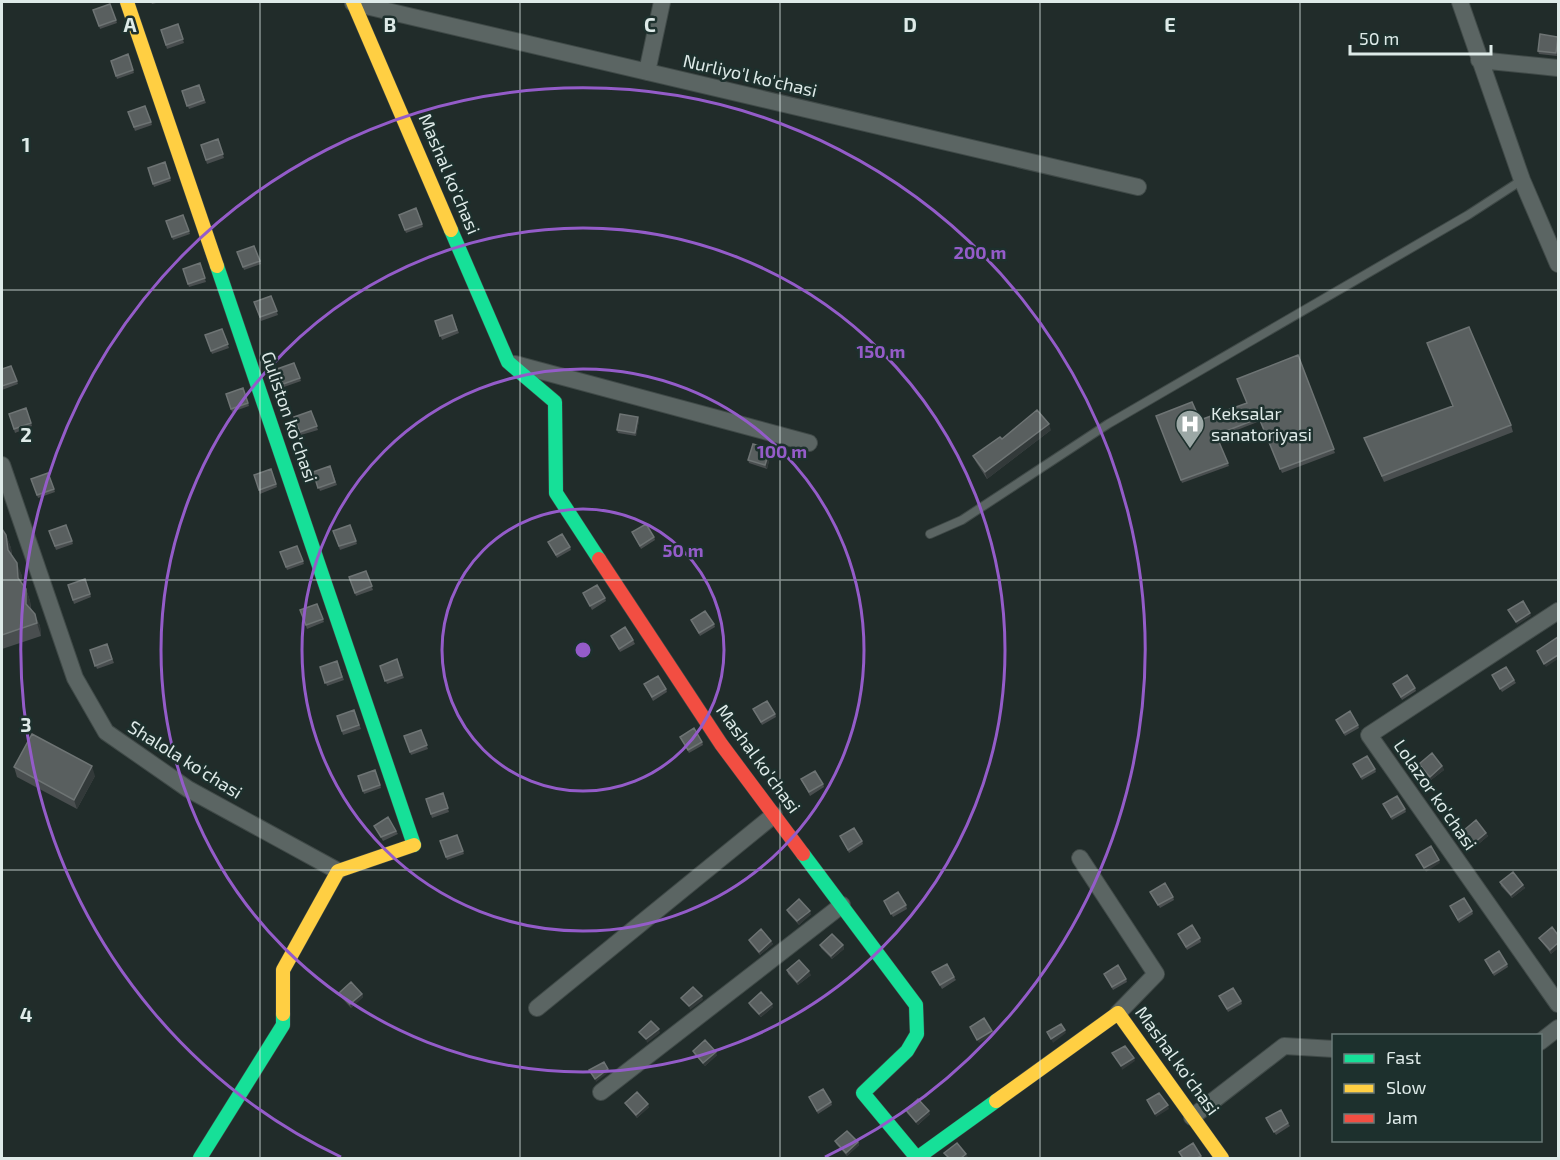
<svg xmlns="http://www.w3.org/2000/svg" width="1560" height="1160" font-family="'Exo 2',sans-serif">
  <rect width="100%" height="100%" fill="#212c2a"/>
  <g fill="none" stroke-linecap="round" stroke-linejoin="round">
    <g stroke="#404a48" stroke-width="10">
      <path id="lane" d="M930,534L962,520L1108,424L1468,215L1522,180"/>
    </g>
    <g stroke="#404a48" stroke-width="18">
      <path id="street" d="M1460,2L1522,180L1558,264
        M353,3L1138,187
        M1479,60L1558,68
        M647,72L662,2
        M515,364L809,443
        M2,465L75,678L106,732L188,789L338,871
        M1558,611L1369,735L1558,1004
        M1080,858L1156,974L1118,1013
        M537,1008L774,815
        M1540,1042L1558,1028
        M601,1092L842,905
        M1192,1117L1284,1046L1334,1049"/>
    </g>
    <g stroke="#404a48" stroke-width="15">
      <path id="fast" d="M451,230L508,362L555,402L556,493L599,559
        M217,266L414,845
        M803,854L916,1005L917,1034L907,1051L863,1093L917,1158L996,1101
        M200,1158L283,1025V1014"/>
    </g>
    <g stroke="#404a48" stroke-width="15">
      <path id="slow" d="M127,2L217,266
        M353,2L451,230
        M283,1014V970L338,871L414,845
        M996,1101L1118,1013L1222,1158"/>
    </g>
    <g stroke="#404a48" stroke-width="15">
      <path id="jam" d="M599,559L721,744L803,854"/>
    </g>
    <use href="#lane" stroke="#5b6563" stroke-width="8"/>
    <use href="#street" stroke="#5b6563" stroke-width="16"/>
    <use href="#fast" stroke="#16e098" stroke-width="14"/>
    <use href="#slow" stroke="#ffcf43" stroke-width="14"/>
    <use href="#jam" stroke="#f24e42" stroke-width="14"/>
  </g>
  <path fill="#494e4f" d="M151,2H160L152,4Z
    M110,4L117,23L100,29L93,10Z
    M178,24L184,43L167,49L161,30Z
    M1558,38L1557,56L1539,54L1538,51Z
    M128,54L134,73L117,79L111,61Z
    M199,85L206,103L189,109L182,91Z
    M145,106L152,125L135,131L128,112Z
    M218,139L224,158L207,164L201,145Z
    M165,162L171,181L154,187L148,168Z
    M416,208L423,227L406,233L399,215Z
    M183,215L190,234L173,240L166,221Z
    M254,246L261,264L244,270L237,252Z
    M200,263L206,282L189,287L183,269Z
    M271,296L278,315L261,321L254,302Z
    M452,315L459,333L442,340L435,321Z
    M222,329L229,348L212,354L205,335Z
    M1298,355L1335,453L1282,473L1260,421L1217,438L1229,466L1182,483L1156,416L1200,420L1247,403Z
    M294,363L301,381L284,387L277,369Z
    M11,366L18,384L2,390V369Z
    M243,388L249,406L232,412L226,394Z
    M26,408L32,426L15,433L9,414Z
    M311,411L318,430L301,435L294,417Z
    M639,420L636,436L618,433L617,430Z
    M1511,425L1513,432L1384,482L1364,438Z
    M1051,430L987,479L976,462L973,456L1002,439Z
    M770,449L771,453L767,469L749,463L748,460Z
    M330,466L337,485L320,491L313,472Z
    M271,469L277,487L260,494L254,475Z
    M48,473L55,492L38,498L31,479Z
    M2,523V530L6,535L11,548L12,555L22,576V584L26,589L30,601L31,608L40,626L41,636L2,649Z
    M66,525L73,544L56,550L49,531Z
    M350,525L357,544L340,550L333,531Z
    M632,532L654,537L655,540L641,549Z
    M548,542L570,547L571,550L557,558Z
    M297,546L304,564L287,570L280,552Z
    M366,571L373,590L356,596L349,577Z
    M85,579L91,597L74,604L68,585Z
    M583,593L605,598L606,601L592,610Z
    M317,604L324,622L307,629L300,610Z
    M691,620L714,624L715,627L700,636Z
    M611,636L633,640L635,644L620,652Z
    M107,644L114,663L97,669L90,650Z
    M397,659L404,678L387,684L380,666Z
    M337,661L344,680L327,686L320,667Z
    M1492,675L1514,680L1516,683L1502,692Z
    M644,684L666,689L667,692L653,701Z
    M1393,684L1415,688L1416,691L1402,700Z
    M753,709L775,714L776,717L762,725Z
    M354,710L361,729L343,735L337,716Z
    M1336,720L1358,725L1359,728L1345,736Z
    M421,730L428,749L411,755L404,736Z
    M680,737L702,742L703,745L689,753Z
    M1353,764L1375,769L1376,772L1362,780Z
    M1419,764L1442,766L1444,770L1431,780L1420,767Z
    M14,767L95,776L77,809L17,777Z
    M375,770L381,788L364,794L358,776Z
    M801,779L823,784L824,787L810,796Z
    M443,793L449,812L432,818L426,799Z
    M1383,804L1405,809L1406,812L1392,820Z
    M374,826L396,831L398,834L383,841Z
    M1463,831L1486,833L1488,836L1475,847L1464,834Z
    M457,835L464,854L447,860L440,841Z
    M840,836L862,841L863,844L849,853Z
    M1500,882L1523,885L1525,888L1512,898L1501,886Z
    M1150,892L1173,897L1174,900L1160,908Z
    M884,901L906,905L907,909L893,917Z
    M1450,906L1472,911L1473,914L1459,923Z
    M787,910L811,914L799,925L788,913Z
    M1178,934L1200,938L1201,942L1187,950Z
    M1558,935V948L1551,954L1541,941L1539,938Z
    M749,940L771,941L773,944L760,955L750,943Z
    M820,945H843L844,949L832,959L821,948Z
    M1485,960L1507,964L1508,967L1494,976Z
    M787,970L811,975L798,985L788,974Z
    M932,972L954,977L956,980L942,989Z
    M1104,974L1126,979L1127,982L1113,990Z
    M339,993L362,994L363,997L351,1008L340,996Z
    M1219,996L1241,1001L1242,1004L1228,1012Z
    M749,1003L773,1007L761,1017L750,1006Z
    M693,1051L717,1055L705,1066L694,1054Z
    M809,1097L831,1102L832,1105L818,1114Z
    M625,1103L649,1107L637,1118L627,1106Z
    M906,1110L930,1114L918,1125L907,1113Z
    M1266,1118L1288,1123L1290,1126L1276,1135Z
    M835,1141L858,1142L859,1145L847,1156L836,1144Z"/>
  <path fill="#323939" d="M1558,37V46L1557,56L1556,53Z
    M638,417L639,420L636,436L635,433Z
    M1049,424L1051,430L987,479L985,472Z
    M770,449L771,453L767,469L765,465Z
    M6,535L11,548L12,563L8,550Z
    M17,563L22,576V591L18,578Z
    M26,589L30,601L31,616L26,604Z
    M1530,613L1531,616L1517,625L1516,622Z
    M35,614L40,626L41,636L37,623Z
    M1558,655V659L1546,667L1544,664Z
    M92,766L95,776L77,809L74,800Z
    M1442,766L1444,770L1431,780L1430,777Z
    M1486,833L1488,836L1475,847L1474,843Z
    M1439,860L1440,863L1426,872L1424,868Z
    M1523,885L1525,888L1512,898L1511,895Z
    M810,911L811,914L799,925L797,921Z
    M771,941L773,944L760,955L759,952Z
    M1558,943V948L1551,954L1550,950Z
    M843,945L844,949L832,959L831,956Z
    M809,971L811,975L798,985L797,982Z
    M362,994L363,997L351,1008L350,1004Z
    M702,996L703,1000L690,1010L689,1006Z
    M772,1004L773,1007L761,1017L759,1014Z
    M659,1029L660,1033L647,1043L646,1039Z
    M1065,1030L1066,1033L1053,1043L1051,1039Z
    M992,1031L993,1035L979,1043L977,1040Z
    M716,1052L717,1055L705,1066L703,1063Z
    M1134,1058L1135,1061L1122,1070L1121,1066Z
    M608,1069L609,1072L596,1082L595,1079Z
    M648,1104L649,1107L637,1118L636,1115Z
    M1168,1105L1169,1109L1156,1117L1155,1114Z
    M929,1111L930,1114L918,1125L916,1122Z
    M858,1142L859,1145L847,1156L846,1153Z
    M966,1154L968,1157L966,1158H961Z"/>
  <path fill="#595f5f" stroke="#6e7474" stroke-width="1.5" d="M110,4L116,20L99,26L93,10Z
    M178,24L183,39L166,45L161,30Z
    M1540,34L1558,37L1556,53L1538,51Z
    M128,54L133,70L116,76L111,61Z
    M199,85L204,100L187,106L182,91Z
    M145,106L151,122L134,127L128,112Z
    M218,139L223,154L206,160L201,145Z
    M165,162L170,178L153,184L148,168Z
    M416,208L422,224L405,230L399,215Z
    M183,215L189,231L172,237L166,221Z
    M254,246L260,261L243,267L237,252Z
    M200,263L205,278L188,284L183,269Z
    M271,296L277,311L260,317L254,302Z
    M452,315L457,330L440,336L435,321Z
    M1469,327L1511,425L1382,476L1364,438L1453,406L1427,343Z
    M222,329L228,344L211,351L205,335Z
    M1298,355L1334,449L1280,469L1259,418L1216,435L1228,463L1181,480L1156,416L1192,402L1200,420L1247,403L1237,379Z
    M294,363L300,378L283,384L277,369Z
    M11,366L17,381L2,386V369Z
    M243,388L248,403L231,409L226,394Z
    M26,408L31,423L14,429L9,414Z
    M1037,410L1049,424L985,472L973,456L1000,437L1002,439Z
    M311,411L317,426L300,432L294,417Z
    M620,414L638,417L635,433L617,430Z
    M753,444L770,449L765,465L748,460Z
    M330,466L335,482L318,488L313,472Z
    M271,469L276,484L259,490L254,475Z
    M48,473L54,489L37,495L31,479Z
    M646,524L654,537L640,546L632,532Z
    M66,525L72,541L55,546L49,531Z
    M350,525L356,541L339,546L333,531Z
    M2,529L6,535L8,550L17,563L18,578L26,589V604L35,614L37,623L2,635Z
    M562,534L570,547L556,555L548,542Z
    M297,546L303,561L286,567L280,552Z
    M366,571L372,586L355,593L349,577Z
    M85,579L90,594L73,600L68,585Z
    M597,585L605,598L590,606L583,593Z
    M1523,601L1530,613L1516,622L1508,610Z
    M317,604L323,619L306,625L300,610Z
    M705,611L714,624L699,633L691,620Z
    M625,627L633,640L619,649L611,636Z
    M1558,637V655L1544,664L1537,651Z
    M107,644L112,659L95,666L90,650Z
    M397,659L402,675L385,681L380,666Z
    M337,661L342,677L325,683L320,667Z
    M1506,667L1514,680L1500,689L1492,675Z
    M1407,675L1415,688L1401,697L1393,684Z
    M658,676L666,689L652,697L644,684Z
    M767,701L775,714L761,722L753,709Z
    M354,710L359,725L342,731L337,716Z
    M1350,711L1358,725L1344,733L1336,720Z
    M694,728L702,742L688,750L680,737Z
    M421,730L427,745L410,752L404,736Z
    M32,734L92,766L74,800L14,767Z
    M1432,753L1442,766L1430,777L1419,764Z
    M1367,756L1375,769L1361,777L1353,764Z
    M375,770L380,785L363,791L358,776Z
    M815,771L823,784L809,792L801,779Z
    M443,793L448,808L431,814L426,799Z
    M1397,796L1405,809L1391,817L1383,804Z
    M388,817L396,831L381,837L374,826Z
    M1476,820L1486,833L1474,843L1463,831Z
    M854,828L862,841L848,850L840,836Z
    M457,835L463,851L446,857L440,841Z
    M1431,846L1439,860L1424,868L1416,855Z
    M1513,872L1523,885L1511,895L1500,882Z
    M1165,883L1173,897L1158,905L1150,892Z
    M898,892L906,905L891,914L884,901Z
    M1464,898L1472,911L1458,920L1450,906Z
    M799,899L810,911L797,921L787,910Z
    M1192,925L1200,938L1186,947L1178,934Z
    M1552,927L1558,935V943L1550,950L1539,938Z
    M761,929L771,941L759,952L749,940Z
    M832,934L843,945L831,956L820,945Z
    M1499,951L1507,964L1493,973L1485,960Z
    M799,960L809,971L797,982L787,970Z
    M947,964L954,977L940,985L932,972Z
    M1118,965L1126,979L1112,987L1104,974Z
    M351,982L362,994L350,1004L339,993Z
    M693,987L702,996L689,1006L681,998Z
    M1233,988L1241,1001L1227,1009L1219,996Z
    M761,992L772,1004L759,1014L749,1003Z
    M984,1018L992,1031L977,1040L970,1027Z
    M651,1021L659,1029L646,1039L639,1032Z
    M1061,1024L1065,1030L1051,1039L1047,1032Z
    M705,1040L716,1052L703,1063L693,1051Z
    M1125,1046L1134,1058L1121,1066L1112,1053Z
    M604,1062L608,1069L595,1079L589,1070Z
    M823,1089L831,1102L817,1111L809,1097Z
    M637,1092L648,1104L636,1115L625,1103Z
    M1159,1093L1168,1105L1155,1114L1147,1100Z
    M918,1099L929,1111L916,1122L906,1110Z
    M1281,1110L1288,1123L1274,1132L1266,1118Z
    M847,1131L858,1142L846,1153L835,1141Z
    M957,1143L966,1154L961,1158H949L944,1153Z
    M1193,1143L1201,1156L1197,1158H1183L1179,1152Z"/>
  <path fill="none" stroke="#deeae8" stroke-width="1.5" stroke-opacity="0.55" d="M260,2V1158M520,2V1158M780,2V1158M1040,2V1158M1300,2V1158M2,290H1558M2,580H1558M2,870H1558"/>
  <g fill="none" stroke="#945cc9" stroke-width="3">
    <circle cx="583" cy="650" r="141"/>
    <circle cx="583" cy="650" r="281"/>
    <circle cx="583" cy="650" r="422"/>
    <path d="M341 1157A562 562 0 1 1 825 1157"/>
  </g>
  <defs>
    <g id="hospital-pin" transform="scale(1.5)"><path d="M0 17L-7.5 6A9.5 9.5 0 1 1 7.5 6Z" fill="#9ca8a6" stroke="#1d302d"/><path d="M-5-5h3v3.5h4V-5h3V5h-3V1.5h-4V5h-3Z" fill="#fff"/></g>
  </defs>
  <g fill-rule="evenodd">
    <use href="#hospital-pin" x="1190" y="424"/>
  </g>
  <g text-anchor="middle" stroke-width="5" stroke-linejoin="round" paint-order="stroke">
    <g font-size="18" fill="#deeae8" stroke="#1d302d">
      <text transform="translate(750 76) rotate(13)" y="6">Nurliyo'l ko'chasi</text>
      <text transform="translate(449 174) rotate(67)" y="6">Mashal ko'chasi</text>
      <text transform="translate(289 417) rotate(71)" y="6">Guliston ko'chasi</text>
      <text transform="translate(758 759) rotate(54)" y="6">Mashal ko'chasi</text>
      <text transform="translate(185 760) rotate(32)" y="6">Shalola ko'chasi</text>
      <text transform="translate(1435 795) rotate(55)" y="6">Lolazor ko'chasi</text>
      <text transform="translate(1177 1061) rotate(54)" y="6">Mashal ko'chasi</text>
    </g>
    <g font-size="18" fill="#deeae8" stroke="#1d302d" text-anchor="start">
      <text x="1211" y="420">Keksalar<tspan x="1211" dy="21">sanatoriyasi</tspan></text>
    </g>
  </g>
  <g font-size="20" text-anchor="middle" font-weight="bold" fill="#deeae8" stroke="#1d302d" stroke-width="5" stroke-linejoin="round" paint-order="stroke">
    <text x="130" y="32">A</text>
    <text x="390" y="32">B</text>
    <text x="650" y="32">C</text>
    <text x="910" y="32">D</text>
    <text x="1170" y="32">E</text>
    <text x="26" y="152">1</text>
    <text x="26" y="442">2</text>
    <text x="26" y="732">3</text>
    <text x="26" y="1022">4</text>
  </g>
  <circle cx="583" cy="650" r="9" fill="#945cc9" stroke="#1d302d" stroke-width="3"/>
  <g font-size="18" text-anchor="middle" font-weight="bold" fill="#945cc9" stroke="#1d302d" stroke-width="5" stroke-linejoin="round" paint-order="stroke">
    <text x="980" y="259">200 m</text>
    <text x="881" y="358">150 m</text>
    <text x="782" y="458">100 m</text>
    <text x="683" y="557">50 m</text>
  </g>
  <rect width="1560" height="1160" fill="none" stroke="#deeae8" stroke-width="6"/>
  <rect x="1332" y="1034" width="210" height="108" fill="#1d302d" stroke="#6a7a78" stroke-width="1.5"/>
  <rect x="1344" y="1054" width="30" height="9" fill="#16e098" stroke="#6a7a78" stroke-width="1.5"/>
  <text x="1386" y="1064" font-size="18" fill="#deeae8">Fast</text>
  <rect x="1344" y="1084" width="30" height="9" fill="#ffcf43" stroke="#6a7a78" stroke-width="1.5"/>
  <text x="1386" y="1094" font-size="18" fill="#deeae8">Slow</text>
  <rect x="1344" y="1114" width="30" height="9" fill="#f24e42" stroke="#6a7a78" stroke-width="1.5"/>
  <text x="1386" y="1124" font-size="18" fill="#deeae8">Jam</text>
  <path d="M1350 45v9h141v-9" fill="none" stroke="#deeae8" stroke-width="3"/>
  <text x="1359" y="45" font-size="18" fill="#deeae8" stroke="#1d302d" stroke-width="4.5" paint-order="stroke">50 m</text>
</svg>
